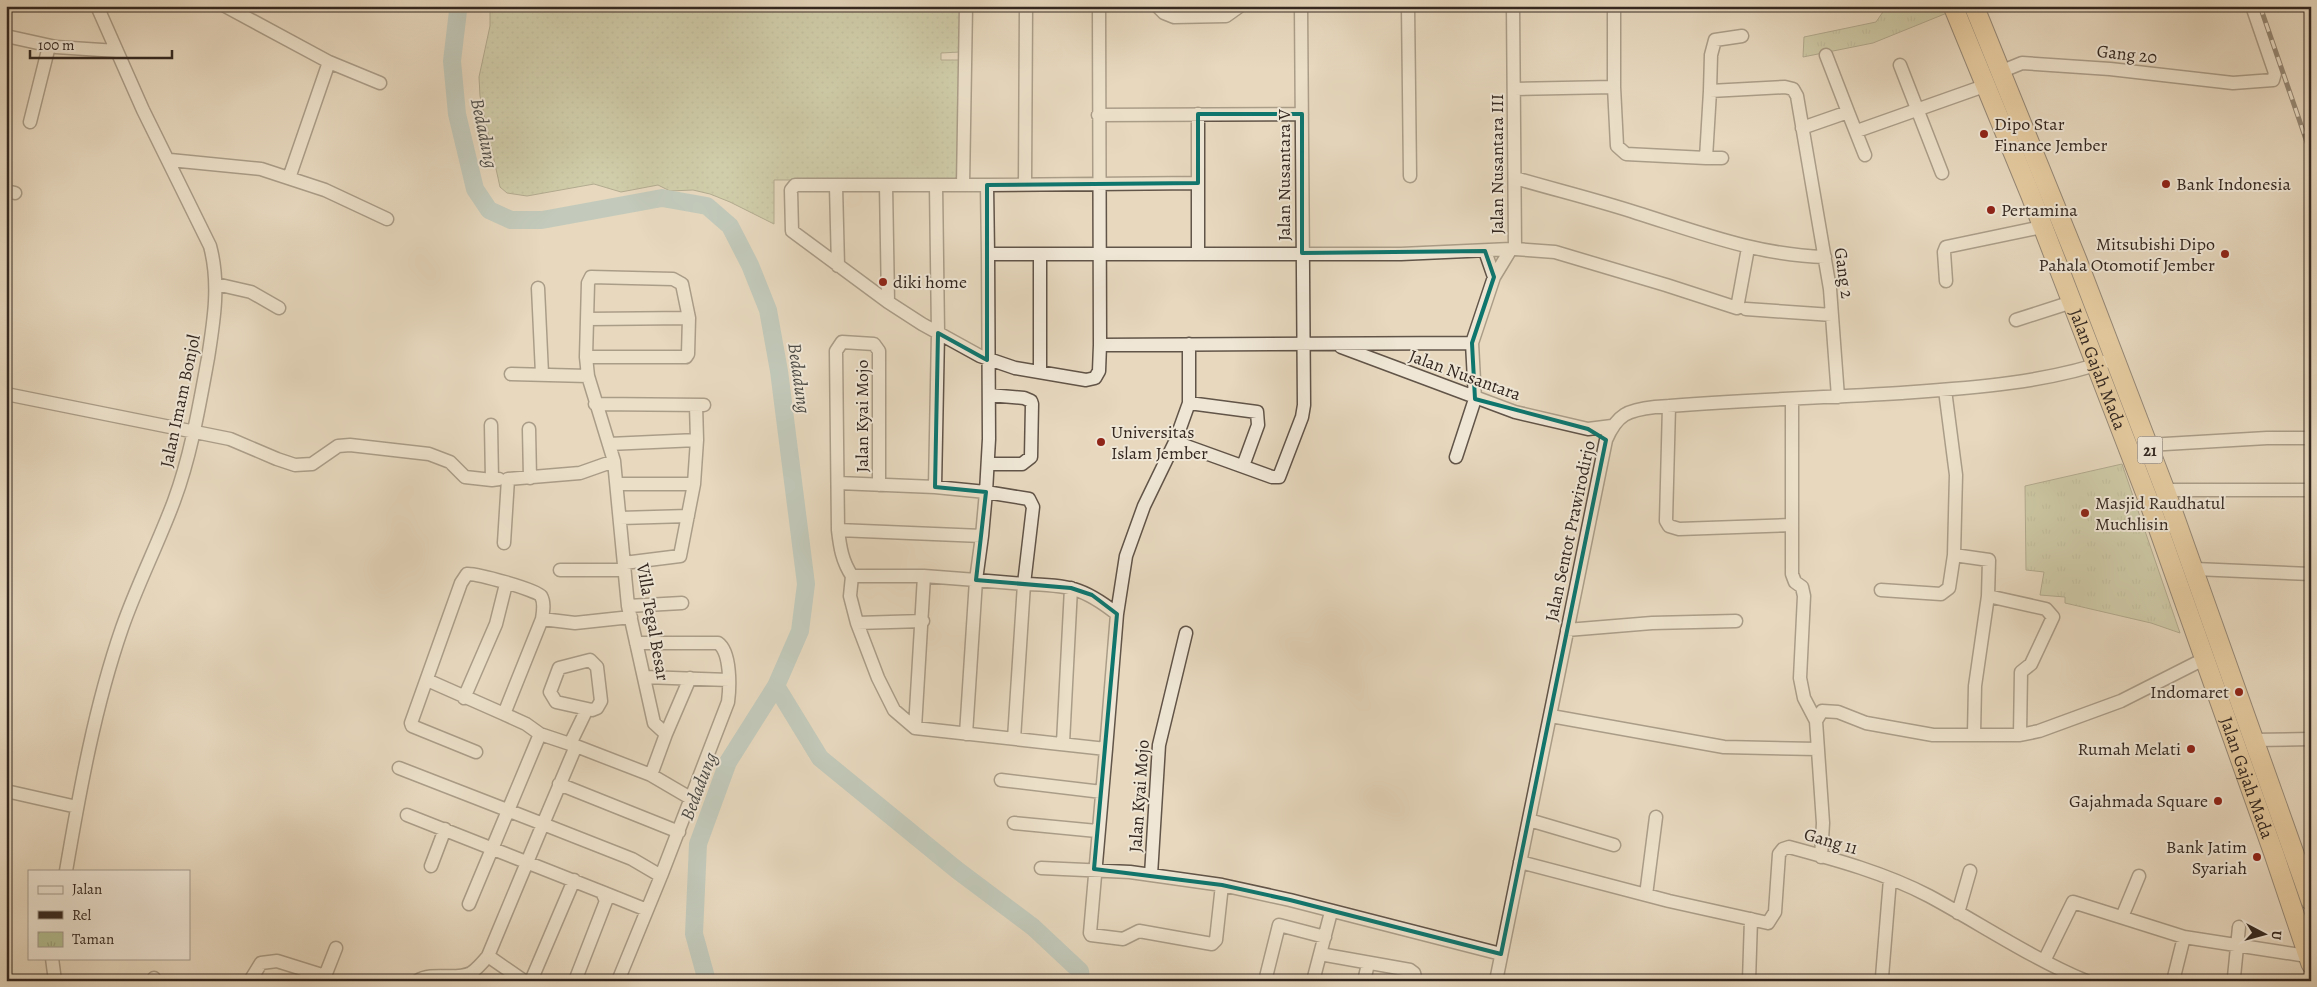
<svg xmlns="http://www.w3.org/2000/svg" width="2317" height="987" font-family="Alegreya,serif">
  <defs>
    <pattern id="grass-dots" width="8" height="8" patternUnits="userSpaceOnUse" patternTransform="scale(1.25)"><rect width="8" height="8" fill="#b4bf93"/><path d="M2 2h.1M6 6h.1" fill="none" stroke="#9ba47e" stroke-width="1.8" stroke-linecap="round"/></pattern>
    <pattern id="park-tufts" width="24" height="20" patternUnits="userSpaceOnUse" patternTransform="scale(1.25)"><rect width="24" height="20" fill="#b4bf93"/><path d="M3 7l-1-3M5 7V3M7 7l1-3M15 17l-1-3M17 17v-4M19 17l1-3" fill="none" stroke="#9ba47e"/></pattern>
  </defs>
  <rect width="100%" height="100%" fill="#e7d8be"/>
  <filter id="stains"><feTurbulence type="fractalNoise" baseFrequency=".004" numOctaves="4"/><feColorMatrix values="0 0 0 0 .2 0 0 0 0 .09 0 0 0 0 .02 0 0 0 .5 -.17"/></filter>
  <radialGradient id="worn" r=".72"><stop offset=".6" stop-color="#630" stop-opacity="0"/><stop offset="1" stop-color="#630" stop-opacity=".3"/></radialGradient>
  <path fill="url(#grass-dots)" stroke="#74745a" d="M490,6H960V52L941,53V60H961L960,174L953,180H774V224L730,202L710,194L693,190L670,191L658,185L621,192L594,184L527,196L507,193L500,187L480,96L479,77L490,26Z"/>
  <path fill="url(#park-tufts)" stroke="#74745a" d="M1887,6H1945L1947,13L1873,43L1803,57L1804,37L1876,22Z
    M2122,464L2180,633L2151,623L2065,603V597L2040,595L2044,572L2026,570L2025,486Z"/>
  <g fill="none" stroke-linecap="round" stroke-linejoin="round">
    <path stroke="#98b8b9" stroke-width="18" d="M460,6L458,11L452,61L457,114L475,189L489,210L511,220H542L662,198L707,206L730,226L750,265L768,310L779,371L806,584L800,631L776,686L728,762L698,844L694,934L707,981
      M776,686L820,758L957,870L1033,927L1080,971L1081,981"/>
    <g stroke="#615448" stroke-width="15">
      <path id="minor" d="M225,6L329,62L289,178
        M1157,6L1164,13L1174,17L1226,16L1240,6
        M1408,6L1410,176
        M1614,6V87L1617,146L1626,154L1706,158
        M6,36L56,47L117,51
        M1826,55L1848,112
        M329,62L380,83
        M1900,65L1942,173
        M2000,72L2022,63L2110,69L2233,83L2273,80L2275,73L2252,6
        M1514,89L1614,87
        M1710,91L1711,55L1715,40L1742,36
        M1198,114V183L987,185L988,254H1401L1511,249
        M1098,115L1302,114
        M30,122L49,46
        M1802,128L1848,112L1865,155
        M1857,131L1987,85
        M1722,158H1706L1710,91L1785,87L1793,89L1797,96L1830,289L1838,397
        M170,160L261,169L325,190L387,219
        M1515,178C1556,190 1597,200 1637,213C1701,233 1757,255 1825,257
        M1025,184L1026,6
        M886,185L888,302
        M963,185L966,6
        M987,185H795L791,190L792,231L888,302L922,324L980,356L1015,368L1086,380L1095,378L1099,371L1100,345L1099,6
        M836,186L838,266
        M6,191L15,193
        M1515,249L1555,252L1666,285L1737,308L1748,248
        M1485,251L1494,277
        M1198,253V183
        M1040,254V371
        M1946,281L1944,252L1946,247L2042,227
        M216,284L251,292L279,308
        M538,288L542,374
        M1746,309L1832,315
        M588,319L689,318
        M2016,320L2072,302
        M1100,345L1472,343
        M1341,347L1515,412L1588,429L1612,426
        M586,357H686L688,354L689,318L682,284L673,279L591,277L588,283L586,357L588,376L614,461L628,606L654,723L666,734L651,775L576,746L543,824L632,859L661,876L618,981
        M511,374L588,376
        M6,394L230,439L277,459L295,465L312,464L338,446L350,445L429,454L450,462L465,477L492,480
        M1792,399V574L1795,582L1802,587L1804,596L1800,678L1804,698L1816,721
        M1189,403L1257,412L1258,425L1243,466
        M595,404L704,405
        M696,405L697,440
        M1669,406L1666,521L1669,526L1679,529L1791,525
        M491,425L492,480L499,479
        M529,429L530,478
        M1175,442L1272,477H1279L1302,417L1304,405L1301,6
        M609,444L697,440L694,484L680,556L624,563
        M2148,445L2267,438H2311
        M1456,457L1475,399L1472,343L1494,277L1511,249H1515L1513,6
        M989,464H1022L1031,457L1032,404L1031,401L1024,398L989,395
        M838,483L935,487L938,333L936,185
        M617,484H694
        M879,485V351L874,344L842,342L836,351L838,530C840,547 842,561 852,576L850,596L857,623L878,678L894,710L915,728L1106,749L1090,933L1091,935L1123,939L1139,931L1212,944L1216,940L1222,885
        M2165,490H2311
        M620,518L688,516
        M838,530L982,536L986,492L935,487
        M504,543L508,479L580,473L614,461
        M1954,555L1989,560L1988,596
        M2195,569L2311,574
        M560,570H624
        M852,576H924L976,580L982,536
        M1881,590L1941,594L1949,588L1954,555L1956,475L1945,390
        M628,606L682,603
        M1117,614L1126,556L1144,506L1175,442L1189,403V344
        M542,619L575,623L631,617
        M857,623L923,621
        M1567,630L1652,623L1736,621
        M636,643H718C731,652 730,687 728,702L661,876
        M590,660L597,667L601,701L597,708L592,710L556,702L550,692L559,668Z
        M644,677L729,680
        M427,680L504,714L526,724L540,734L576,746
        M464,698L496,624L506,584
        M1551,716L1724,747L1817,749
        M915,728L924,576
        M666,734L690,678
        M966,734L976,580L1024,584L1033,507L1029,499L986,492L989,439L988,254
        M1974,734L1975,686L1988,596L2046,609L2053,617L2031,664L2021,672L2020,735
        M1014,739L1024,584C1068,585 1083,587 1117,614L1106,749
        M2253,740L2311,739
        M1063,743L1071,588
        M570,744L587,709
        M476,752L412,726L411,723L461,583L467,574C476,573 537,590 541,596C545,603 543,612 542,619L504,714
        M399,768L543,824L488,956
        M651,775L692,799
        M1001,780L1102,792
        M559,784L679,832
        M6,791L77,807
        M407,815L602,892L606,901L575,981
        M1529,820L1614,845
        M1014,823L1097,831
        M1821,857L1823,823L1816,721L1822,711L1838,712L1866,723L1933,735H2020L2039,731L2121,701L2204,659
        M1520,862L1669,901L1768,923L1775,912L1779,854L1783,849L1789,847C1837,860 1885,873 1929,896C1981,924 2031,958 2086,981
        M431,866L445,829
        M1041,868L1130,872L1222,885L1290,900L1501,954
        M66,871C80,789 95,706 122,628C137,585 158,544 174,501C191,455 199,407 208,358C214,320 220,283 210,246L143,110L97,6
        M1151,875L1159,745L1186,633
        M602,892L647,910
        M1646,895L1656,817
        M469,904L540,734
        M1958,913L1970,871
        M2122,917L2139,876
        M1320,954L1410,970L1414,973L1416,981
        M52,958L55,981
        M2044,961L2073,902L2184,937L2307,956
        M325,976L336,948
        M2234,977L2239,927
        M154,981V978
        M250,981L261,963L277,961L325,976L324,981
        M417,981C433,971 455,981 471,973C477,969 483,962 488,956L524,981
        M531,981L574,880
        M1265,981L1279,925L1325,937
        M1313,981L1331,912
        M1364,981L1368,964
        M1496,981L1606,440C1617,414 1628,410 1655,407C1737,400 1819,398 1901,393C1972,388 2047,383 2114,359
        M1749,981L1751,919
        M1884,981L1882,977L1890,879
        M2173,981L2184,937"/>
    </g>
    <g stroke="#342821" stroke-width="21">
      <g id="highway">
        <path id="s1" d="M1953,6L2031,196L2149,502L2274,854L2311,964"/>
        <path d="M1974,6L2077,260L2165,490L2311,901"/>
      </g>
    </g>
    <use href="#minor" stroke="#efe6d5" stroke-width="12"/>
    <use href="#highway" stroke="#e4bc7f" stroke-width="19"/>
    <g stroke="#342821" stroke-width="5">
      <path id="rail" d="M2260,6L2311,154"/>
    </g>
    <use href="#rail" stroke="#efe6d5" stroke-width="3" stroke-dasharray="9" stroke-linecap="butt"/>
  </g>
  <path d="M0 0H2317V987H0ZM1198,114H1302V253L1485,251L1494,277L1472,343L1475,399L1588,429L1606,440L1501,954L1290,900L1222,885L1094,869L1117,614L1092,595L1071,588L976,580L986,492L935,487L938,333L987,360V185L1198,183Z" fill="#e7d8be" fill-opacity=".55" fill-rule="evenodd"/>
  <path fill="none" stroke="#0f766e" stroke-width="4" stroke-linejoin="round" d="M1198,114H1302V253L1485,251L1494,277L1472,343L1475,399L1588,429L1606,440L1501,954L1290,900L1222,885L1094,869L1117,614L1092,595L1071,588L976,580L986,492L935,487L938,333L987,360V185L1198,183Z"/>
  <g fill="#8f2418" stroke="#efe6d5" stroke-width="2">
    <circle cx="1984" cy="134" r="5"/>
    <circle cx="2166" cy="184" r="5"/>
    <circle cx="1991" cy="210" r="5"/>
    <circle cx="2225" cy="254" r="5"/>
    <circle cx="883" cy="282" r="5"/>
    <circle cx="1101" cy="442" r="5"/>
    <circle cx="2085" cy="513" r="5"/>
    <circle cx="2239" cy="692" r="5"/>
    <circle cx="2191" cy="749" r="5"/>
    <circle cx="2218" cy="801" r="5"/>
    <circle cx="2257" cy="857" r="5"/>
  </g>
  <g text-anchor="middle" stroke-width="4" stroke-linejoin="round" paint-order="stroke">
    <rect fill="#efe6d5" stroke="#6c6157" stroke-width="1" x="2137.5" y="436.5" width="25" height="27" rx="4"/>
    <g font-size="16" font-weight="bold" fill="#342821">
      <text x="2150" y="456">21</text>
    </g>
    <g font-size="18" fill="#342821" stroke="#efe6d5">
      <text transform="translate(2127 54) rotate(6)" y="6">Gang 20</text>
      <text transform="translate(1497 164) rotate(-90)" y="6">Jalan Nusantara III</text>
      <text transform="translate(1284 175) rotate(-90)" y="6">Jalan Nusantara V</text>
      <text transform="translate(1844 273) rotate(82)" y="6">Gang 2</text>
      <text dy="6" stroke="none"><textPath href="#s1" startOffset="391">Jalan Gajah Mada</textPath></text>
      <text transform="translate(1465 375) rotate(20)" y="6">Jalan Nusantara</text>
      <text transform="translate(180 401) rotate(-78)" y="6">Jalan Imam Bonjol</text>
      <text transform="translate(862 416) rotate(-90)" y="6">Jalan Kyai Mojo</text>
      <text transform="translate(1570 531) rotate(-78)" y="6">Jalan Sentot Prawirodirjo</text>
      <text transform="translate(653 622) rotate(80)" y="6">Villa Tegal Besar</text>
      <text dy="6" stroke="none"><textPath href="#s1" startOffset="826">Jalan Gajah Mada</textPath></text>
      <text transform="translate(1139 796) rotate(-86)" y="6">Jalan Kyai Mojo</text>
      <text transform="translate(1831 841) rotate(16)" y="6">Gang 11</text>
    </g>
    <g font-size="18" fill="#342821" stroke="#efe6d5" text-anchor="start">
      <text x="1994" y="130">Dipo Star<tspan x="1994" dy="21">Finance Jember</tspan></text>
      <text x="2176" y="190">Bank Indonesia</text>
      <text x="2001" y="216">Pertamina</text>
      <text x="2215" y="250" text-anchor="end">Mitsubishi Dipo<tspan x="2215" dy="21">Pahala Otomotif Jember</tspan></text>
      <text x="893" y="288">diki home</text>
      <text x="1111" y="438">Universitas<tspan x="1111" dy="21">Islam Jember</tspan></text>
      <text x="2095" y="509">Masjid Raudhatul<tspan x="2095" dy="21">Muchlisin</tspan></text>
      <text x="2229" y="698" text-anchor="end">Indomaret</text>
      <text x="2181" y="755" text-anchor="end">Rumah Melati</text>
      <text x="2208" y="807" text-anchor="end">Gajahmada Square</text>
      <text x="2247" y="853" text-anchor="end">Bank Jatim<tspan x="2247" dy="21">Syariah</tspan></text>
    </g>
    <g font-size="19" font-style="italic" fill="#4d4c47" stroke="#efe6d5">
      <text transform="translate(485 133) rotate(78)" y="7">Bedadung</text>
      <text transform="translate(800 378) rotate(82)" y="7">Bedadung</text>
      <text transform="translate(698 786) rotate(-69)" y="7">Bedadung</text>
    </g>
  </g>
  <rect width="2317" height="987" fill="none" stroke="#e7d8be" stroke-width="25"/>
  <rect x="8" y="8" width="2302" height="972" fill="none" stroke="#342821" stroke-width="2.5"/>
  <rect x="12" y="12" width="2292" height="962" fill="none" stroke="#342821"/>
  <rect x="28" y="870" width="162" height="90" fill="#efe6d5" stroke="#a49a8d"/>
  <rect x="38" y="886" width="25" height="8" fill="#efe6d5" stroke="#a49a8d"/>
  <text x="72" y="894" font-size="15" fill="#342821">Jalan</text>
  <rect x="38" y="911" width="25" height="8" fill="#342821" stroke="#a49a8d"/>
  <text x="72" y="920" font-size="15" fill="#342821">Rel</text>
  <rect x="38" y="932" width="25" height="15" fill="url(#park-tufts)" stroke="#a49a8d"/>
  <text x="72" y="944" font-size="15" fill="#342821">Taman</text>
  <g transform="translate(2264 934) rotate(96)" stroke="#efe6d5" stroke-width="4" paint-order="stroke">
  <path d="M0-4L9 19L0 12L-9 19Z" fill="#342821"/>
  <text y="-8" font-size="14" font-weight="bold" text-anchor="middle" fill="#342821">U</text>
  </g>
  <path d="M30 50v8h142v-8" fill="none" stroke="#342821" stroke-width="2.5"/>
  <text x="38" y="50" font-size="15" fill="#342821" stroke="#efe6d5" stroke-width="4" paint-order="stroke">100 m</text>
  <rect width="100%" height="100%" filter="url(#stains)"/>
  <rect width="100%" height="100%" fill="url(#worn)"/>
</svg>
